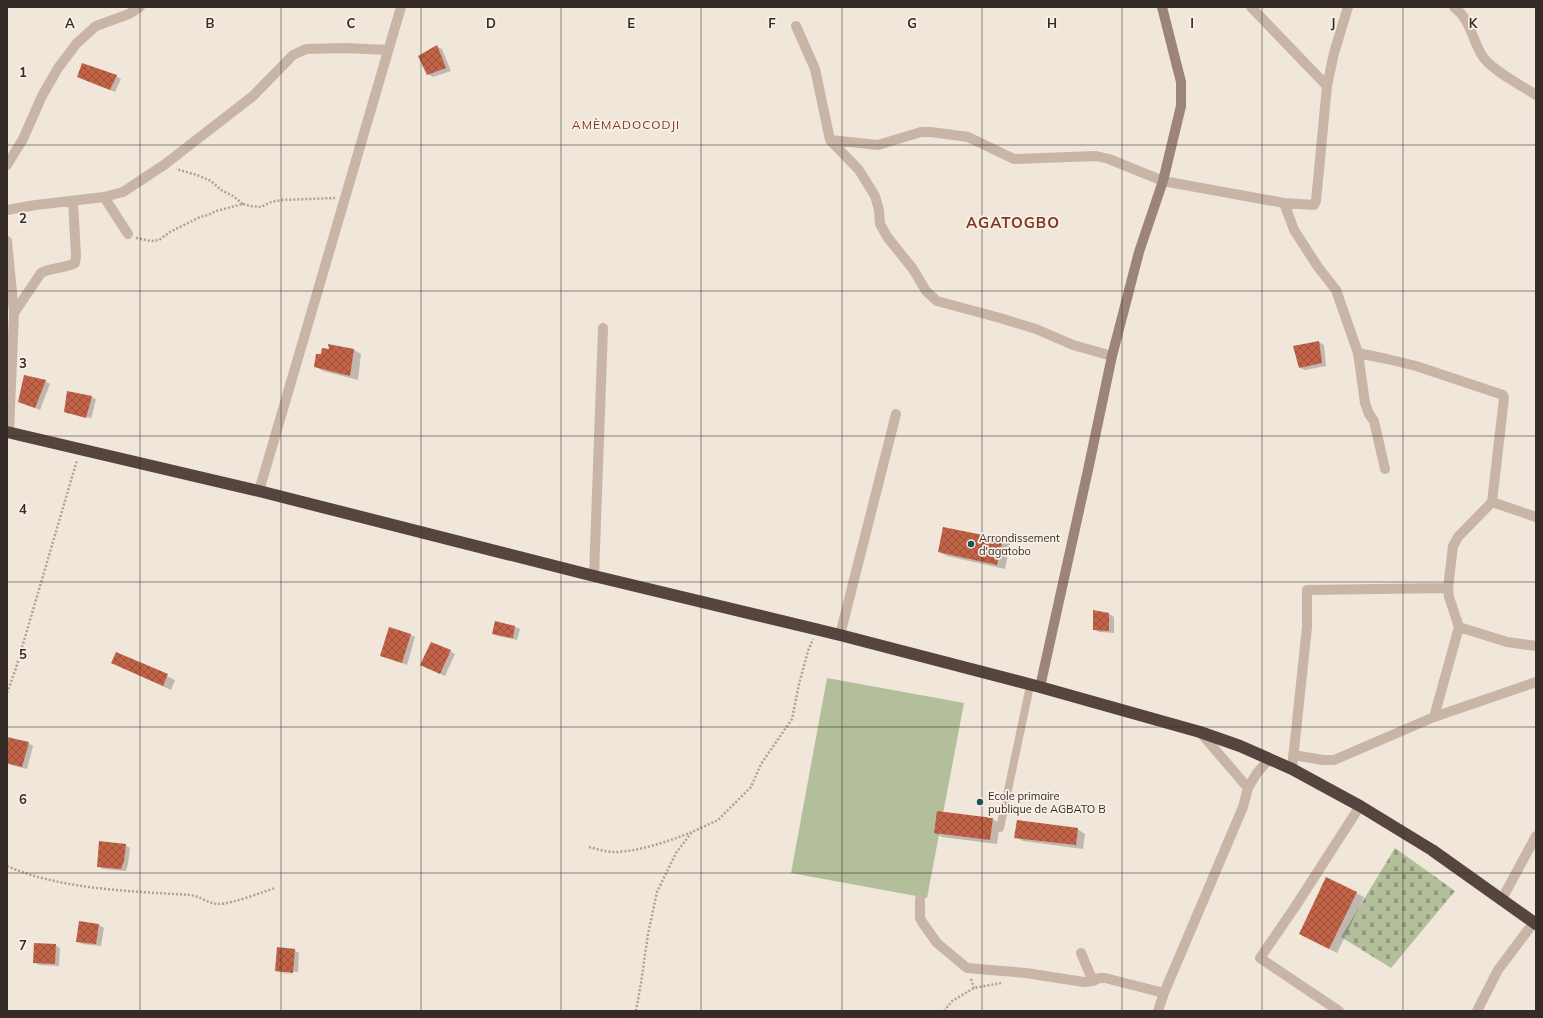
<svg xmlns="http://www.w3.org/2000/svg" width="1543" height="1018" font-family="Mulish,sans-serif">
  <defs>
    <pattern id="cemetery-stones" width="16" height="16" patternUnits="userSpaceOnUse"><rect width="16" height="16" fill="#b3bf9b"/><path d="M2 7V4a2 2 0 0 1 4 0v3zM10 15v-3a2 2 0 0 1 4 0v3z" fill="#929b7e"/></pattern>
    <pattern id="building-cross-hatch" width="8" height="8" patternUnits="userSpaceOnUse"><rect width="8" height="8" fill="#c26246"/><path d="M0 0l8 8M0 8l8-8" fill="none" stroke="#9e513a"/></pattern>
  </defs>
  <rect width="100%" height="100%" fill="#f1e6da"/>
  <path fill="url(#cemetery-stones)" d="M1395,848L1455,891L1391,968L1341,937Z"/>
  <path fill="#b3bf9b" d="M827,678L964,703L927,898L791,873Z"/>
  <path fill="#0003" d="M437,47L442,49L451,71L433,77L428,74Z
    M116,76L121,79L115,92L83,79Z
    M1319,342L1324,345L1326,366L1305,370L1300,368Z
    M354,350L361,354L358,380L323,371L315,366L322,355Z
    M45,381L50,384L40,410L19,402Z
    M91,397L96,399L91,420V418L69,413V414L65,412Z
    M1002,540L1010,544L1005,569L947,556L939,552Z
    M1109,614L1114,617V633L1099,632L1094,629Z
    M495,622L515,627L520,629L517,640L498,636L493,633Z
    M411,635L415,637L407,665L382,656Z
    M450,651L455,654L445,676L426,667Z
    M117,653L175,680L171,690L112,663Z
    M7,738L28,743L33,746L27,769L7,764Z
    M992,819L1000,823L997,844L942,837L935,833Z
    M1077,829L1085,834L1083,849L1023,841L1016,837Z
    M125,845L130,848L128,864L126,871L103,869L98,866Z
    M1356,893L1364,897L1337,953L1300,934Z
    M99,925L104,928L101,946L82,944L77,941Z
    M55,945L60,948L59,966L39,965L34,962Z
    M294,950L299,953L298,972L280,970V972L298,975L281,973L276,970Z"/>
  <path fill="url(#building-cross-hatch)" d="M437,45L446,68L427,75L418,56Z
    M82,63L117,75L110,90L77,77Z
    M1319,341L1322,363L1299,368L1293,346Z
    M328,344L354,349L350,376L314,367L316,354H321L322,348L329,349Z
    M24,375L46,380L35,408L18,402Z
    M67,391L92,396L86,418L64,412Z
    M943,527L1003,539L997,565L938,552Z
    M1093,610L1109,613V631L1093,630Z
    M495,621L515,626L513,638L492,634Z
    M389,627L411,634L402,663L380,656Z
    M431,642L451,650L440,674L420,665Z
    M116,652L168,674L163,686L111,663Z
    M7,737L29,742L22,767L7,763Z
    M937,811L993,818L990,840L934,833Z
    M1017,820L1078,828L1076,845L1014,838Z
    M99,841L126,844L124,861L121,869L97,867Z
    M1326,877L1357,892L1329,949L1299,934Z
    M79,921L99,924L96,944L76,942Z
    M34,943L56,944L55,964L33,963Z
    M277,947L295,949L293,973L275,971Z"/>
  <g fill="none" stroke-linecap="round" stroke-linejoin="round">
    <path stroke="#b49f91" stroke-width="2.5" stroke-dasharray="2 2" stroke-linecap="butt" d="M243,204L251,206L261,207L271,202L282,200L335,198
      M136,238L151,241L159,240L170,232L200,217L208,215L216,211L243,204L233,196L221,190L211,181L197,175L176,169
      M7,693L16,668L77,460
      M589,847C597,849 606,852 614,852C637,852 670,841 692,832
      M7,866C62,890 131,891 190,895C200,896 209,904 219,904C231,904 263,892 275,888
      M971,979L974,988
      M636,1011L641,983L648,934L657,892L676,853L692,832L718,820L751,787L761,764L792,719L799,684L808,651L813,639
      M944,1011L952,1001L974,988L1001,983"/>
    <path stroke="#c8b5a6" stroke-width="8" d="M1000,828L1030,686"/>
    <path stroke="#c8b5a6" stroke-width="10" d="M1251,7L1327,86
      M1454,7C1472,21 1471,39 1483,57C1492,70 1522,86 1536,95
      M796,26L815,69L830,140
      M7,165L23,139L42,96L58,68L77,43L96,26L129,14L140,7
      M104,197L123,192L164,165L253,96L293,55L306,49L346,48L388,50
      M1284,203L1294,230L1318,267L1336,290L1358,353L1387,359L1416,366L1503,395L1504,398L1492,502L1458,537L1453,546L1448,588L1449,597L1459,627L1434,717
      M7,210L36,205L104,197L128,234
      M7,241L14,313
      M1358,353L1365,403L1369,414L1374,421L1385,469
      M1112,356L1073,345L1036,329L1000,318L937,301L926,291L913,269L888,238L880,224L879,210L875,196L859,170L830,140L878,145L921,132H931L968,137L1014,159L1096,156L1109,159L1163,181L1284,203L1314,205L1316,201L1327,86L1334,53L1348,7
      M9,432L14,313L41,273C51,267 64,269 75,263L76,256L73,201
      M259,491L401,7
      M1492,502L1536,517
      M594,576L603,328
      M1459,627L1507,642L1536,646
      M840,635L896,414
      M1200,732L1248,788
      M1293,755L1323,760H1334L1434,717L1536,682
      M1292,769L1307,627V590L1448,588
      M920,899V918L922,922L937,943L967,968L1026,973L1084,982L1093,981
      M1502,899L1536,836
      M1081,953L1093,981L1099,978H1105L1164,993L1158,1011
      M1164,993L1243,807L1248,788L1257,773L1269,759
      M1339,1011L1260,958L1295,907L1360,806
      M1477,1011L1498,970L1534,922"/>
    <path stroke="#9c8478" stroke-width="10" d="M1040,687L1088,470L1112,356L1139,252L1163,181L1181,106V82L1162,7"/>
    <path stroke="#55453e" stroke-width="12" d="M7,432L259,491L594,576L840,635L1040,687L1200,732L1240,746L1292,769L1360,806L1432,850L1536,924"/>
  </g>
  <path fill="none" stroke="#352b27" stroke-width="1" stroke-opacity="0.55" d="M140,7V1011M281,7V1011M421,7V1011M561,7V1011M701,7V1011M842,7V1011M982,7V1011M1122,7V1011M1262,7V1011M1403,7V1011M7,145H1536M7,291H1536M7,436H1536M7,582H1536M7,727H1536M7,873H1536"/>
  <g fill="#1e5255" stroke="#f8f0e6" stroke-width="1.5">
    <circle cx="971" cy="544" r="4"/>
    <circle cx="980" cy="802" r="4"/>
  </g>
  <g text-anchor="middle" stroke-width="3.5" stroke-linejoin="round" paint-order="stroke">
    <g font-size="11" fill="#352b27" stroke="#f8f0e6" text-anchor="start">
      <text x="979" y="542">Arrondissement<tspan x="979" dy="13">d'agatobo</tspan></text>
      <text x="988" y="800">Ecole primaire<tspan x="988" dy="13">publique de AGBATO B</tspan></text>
    </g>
    <g font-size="12" letter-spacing="1" fill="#813823" stroke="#f8f0e6">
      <text x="626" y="129">AMÈMADOCODJI</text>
    </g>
    <g font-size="15" font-weight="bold" letter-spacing="1" fill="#813823" stroke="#f8f0e6">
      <text x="1013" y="228">AGATOGBO</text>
    </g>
  </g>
  <g font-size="13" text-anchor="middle" font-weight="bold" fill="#352b27" stroke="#f8f0e6" stroke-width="3.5" stroke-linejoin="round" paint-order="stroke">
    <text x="70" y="28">A</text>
    <text x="210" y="28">B</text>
    <text x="351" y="28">C</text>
    <text x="491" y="28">D</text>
    <text x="631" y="28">E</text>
    <text x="772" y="28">F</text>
    <text x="912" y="28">G</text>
    <text x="1052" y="28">H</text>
    <text x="1192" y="28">I</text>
    <text x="1333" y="28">J</text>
    <text x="1473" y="28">K</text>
    <text x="23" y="77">1</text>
    <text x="23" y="223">2</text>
    <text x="23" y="368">3</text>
    <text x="23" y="514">4</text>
    <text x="23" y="659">5</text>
    <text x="23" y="804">6</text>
    <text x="23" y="950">7</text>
  </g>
  <rect width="1543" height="1018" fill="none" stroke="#352b27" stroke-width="16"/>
</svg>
